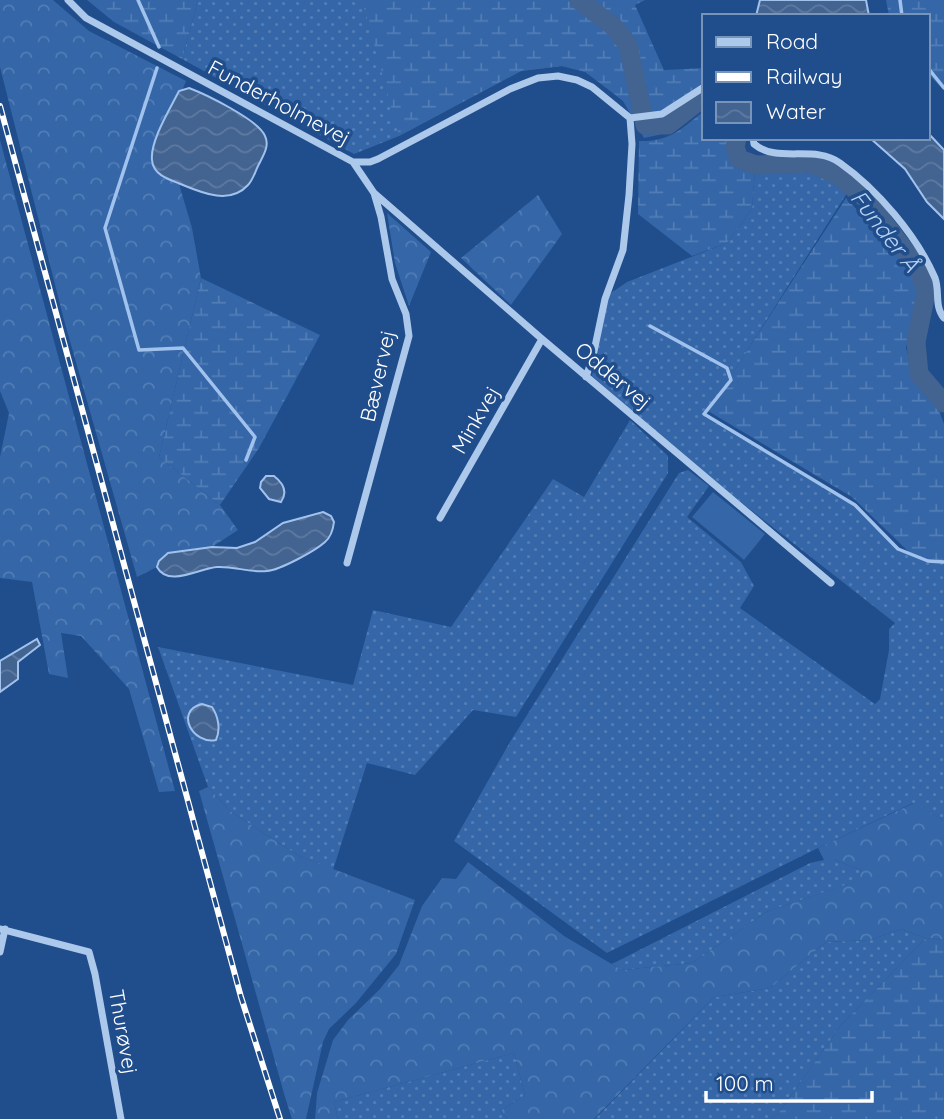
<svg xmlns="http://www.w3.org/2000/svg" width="944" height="1119" font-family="Quicksand,sans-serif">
  <defs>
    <pattern id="grass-dots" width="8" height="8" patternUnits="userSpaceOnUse" patternTransform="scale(1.75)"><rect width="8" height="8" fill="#3466a8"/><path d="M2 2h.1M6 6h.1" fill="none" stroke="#527db5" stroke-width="1.8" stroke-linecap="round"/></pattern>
    <pattern id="forest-crowns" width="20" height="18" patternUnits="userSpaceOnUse" patternTransform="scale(1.75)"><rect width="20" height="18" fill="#3466a8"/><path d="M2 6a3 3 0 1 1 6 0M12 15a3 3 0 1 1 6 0" fill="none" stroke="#527db5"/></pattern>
    <pattern id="wetland-marsh" width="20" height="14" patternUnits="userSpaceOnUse" patternTransform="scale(1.75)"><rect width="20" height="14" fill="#3466a8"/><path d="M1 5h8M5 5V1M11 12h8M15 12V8" fill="none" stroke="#527db5"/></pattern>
    <pattern id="water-waves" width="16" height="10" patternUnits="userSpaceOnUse" patternTransform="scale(1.75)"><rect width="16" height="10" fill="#436390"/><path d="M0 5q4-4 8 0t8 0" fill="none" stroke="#5f7aa1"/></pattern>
  </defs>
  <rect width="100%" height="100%" fill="#204d8b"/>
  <path fill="url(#grass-dots)" d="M198,0H570L624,101L585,72L562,66L521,71L399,136L354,154L182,59Z
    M808,166L849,190L705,417L855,506L899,551L937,560H944V821L913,803L818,848L607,953L454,841L510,742L679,473L688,470L709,486L687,517L741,562L754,586L740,608L875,704L880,699L889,650V629L895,623L705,474L592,376L608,295L627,282L727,243L752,209L755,170Z
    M630,420L668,456V473L516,717L473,710L415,775L367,763L333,870L299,856L230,811L208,787L158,647L353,685L373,610L451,627L553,479L584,497Z
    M824,860H835L861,870L858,881L768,911L692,963L622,970L612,964L810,863Z
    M901,929L926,938L841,1025L778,1114L771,1119H595L714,997L770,988L826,942L870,940Z
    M514,1053L525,1095L500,1111L508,1119H338L334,1102Z"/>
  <path fill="url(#forest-crowns)" d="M0,0H53L89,31L186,81L153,163L177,177L192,228L201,278L159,457L220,505L238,530L212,547L162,557L157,567L137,577L64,320L0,67Z
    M0,140L175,791L159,792L129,689L81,636L61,633L68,678L49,674L32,582L0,578V457L9,413L0,391Z
    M538,195L562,234L511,305L461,258Z
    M387,213L431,252L409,306L395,263Z
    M208,787L230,811L299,856L415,900L396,954L356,1003L329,1029L323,1042L306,1119H292L285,1097L199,791Z
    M914,803L944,821V940L926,938L901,929L870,940L826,942L770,988L714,997L594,1119H508L500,1111L525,1095L514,1053L334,1102L338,1119H315L317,1093L333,1040L348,1020L380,989L399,965L422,906L442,878L456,879L468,862L564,936L622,970L692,963L768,911L857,881L861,870L835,860H824L818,848Z"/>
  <path fill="url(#wetland-marsh)" d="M87,0H198L182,59L114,22Z
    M362,0H645L635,5L664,70L704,68V103L672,132L644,138L623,101L586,72L562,66L521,71L399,136Z
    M886,0H944V90L928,74V16H889Z
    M704,111V138H730C723,157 740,166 755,170L752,209L727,243L692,256L638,214L639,141C670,142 681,129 704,111Z
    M846,198L916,273L919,288L906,348L917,385L938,408L944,424V560H937L911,554L852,497L708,411Z
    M201,278L320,335L259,448L220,505L159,457Z
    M926,938L944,940V1119H771L778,1114L841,1025Z"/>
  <path fill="#3466a8" d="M713,492L765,534L744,560L692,517Z"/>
  <path fill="url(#water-waves)" stroke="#a0c2ed" stroke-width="2" d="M760,0H866L869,16H756Z
    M189,88C205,94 259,120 265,136C270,146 263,156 258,166C255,172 253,180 248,185C229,206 200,192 178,183C167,179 153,174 152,160C150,141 170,109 179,91Z
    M928,133L944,150V219L927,202L905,169L870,138H928Z
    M266,476H274C283,483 288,492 281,502L269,499L260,488L261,482Z
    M323,512L331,516L334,522C333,530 331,537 325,542C315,551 280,570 267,571C250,573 234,566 217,567C200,568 168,588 157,567L159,561L168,553L212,547L237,548L255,542L283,523Z
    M37,639L40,645L18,662V679L0,692V661Z
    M202,704L212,707C218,716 221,729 216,740C193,745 174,711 202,704Z"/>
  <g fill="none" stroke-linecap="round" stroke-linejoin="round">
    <path stroke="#a0c2ed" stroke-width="3.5" d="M138,0L159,47
      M900,0L902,16
      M157,68L105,228L139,350L183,348L255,437L246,460
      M928,68L944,88
      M650,326L727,368L731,380L704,414L855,505L898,549L928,561L944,562"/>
    <path stroke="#436390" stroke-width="19" d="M579,0L614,27L628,45L645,125H668L704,97
      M737,138L735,147L739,159L756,165L811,163L839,176L866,199L919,269L926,293L916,342L919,374L944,403"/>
    <path stroke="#acc8eb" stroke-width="7" d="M68,0L86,18L353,162H370L378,159L510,89L538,78L558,76L577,80L592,87L630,118L662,114L704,87
      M753,138L754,144C778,164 814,144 840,163C877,189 917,236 935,278C940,291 934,306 944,318
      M374,193L542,339L831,583
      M586,377L593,356L605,299L623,250L629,195L632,144L630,118
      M440,518L542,339
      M347,563L409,336L406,314L392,279L381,217L374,193L353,162
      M0,929L89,952L95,974L121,1119
      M0,952L5,929"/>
    <g stroke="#fff" stroke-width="6">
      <path id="rail" d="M0,106L241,997L280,1119"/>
    </g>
    <use href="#rail" stroke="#204d8b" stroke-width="3.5" stroke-dasharray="10" stroke-linecap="butt"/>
  </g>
  <g text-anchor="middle" stroke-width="7" stroke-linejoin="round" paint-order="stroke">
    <g font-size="21" fill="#fff" stroke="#204d8b">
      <text transform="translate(279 103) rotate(28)" y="7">Funderholmevej</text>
      <text transform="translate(378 376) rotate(-77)" y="7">Bævervej</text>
      <text transform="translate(613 376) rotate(40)" y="7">Oddervej</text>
      <text transform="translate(476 420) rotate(-60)" y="7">Minkvej</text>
      <text transform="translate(123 1032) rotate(80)" y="7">Thurøvej</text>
    </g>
    <g font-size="23" font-style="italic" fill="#b8d2f2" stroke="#204d8b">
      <text transform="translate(885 231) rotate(52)" y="8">Funder Å</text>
    </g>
  </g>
  <rect x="702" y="14" width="228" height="126" fill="#204d8b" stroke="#7994b9" stroke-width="2"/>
  <rect x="716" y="37" width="35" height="10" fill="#acc8eb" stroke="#7994b9" stroke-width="2"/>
  <text x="766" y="49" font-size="21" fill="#ffffff">Road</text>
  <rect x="716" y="72" width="35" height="10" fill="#ffffff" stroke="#7994b9" stroke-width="2"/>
  <text x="766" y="84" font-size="21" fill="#ffffff">Railway</text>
  <rect x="716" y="102" width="35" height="21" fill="url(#water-waves)" stroke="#7994b9" stroke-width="2"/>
  <text x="766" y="119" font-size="21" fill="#ffffff">Water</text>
  <path d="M706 1091v10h166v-10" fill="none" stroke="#ffffff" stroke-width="3.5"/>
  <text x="716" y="1091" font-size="21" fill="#ffffff" stroke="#204d8b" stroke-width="5" paint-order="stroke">100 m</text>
</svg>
